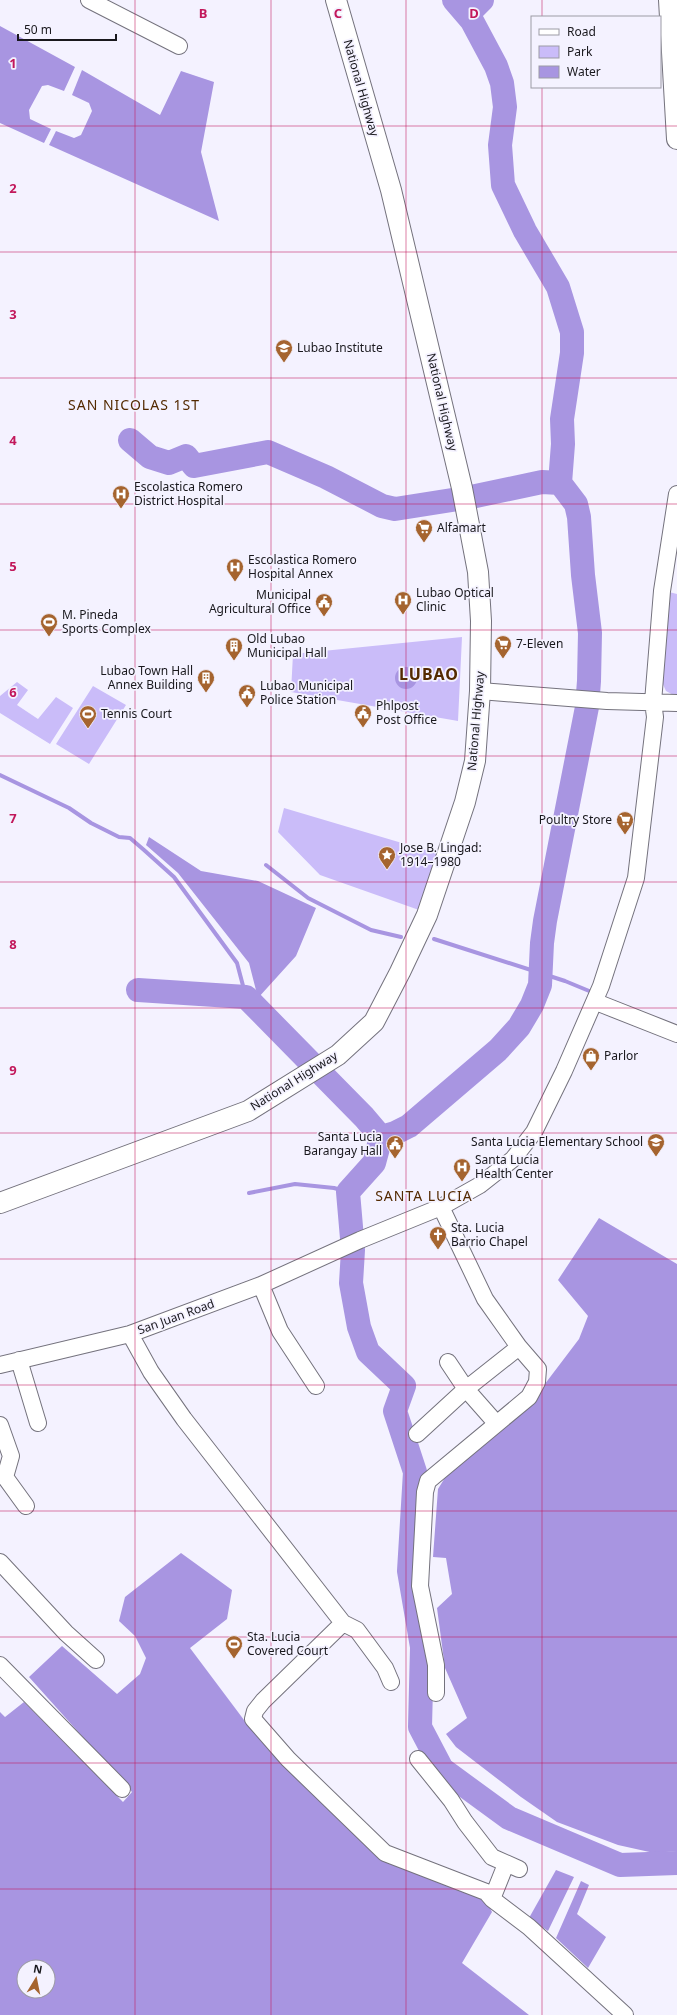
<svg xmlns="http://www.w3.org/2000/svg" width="677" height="2015" font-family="'Noto Sans',sans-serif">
  <rect width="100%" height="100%" fill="#f4f2ff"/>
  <path fill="#cabcf9" d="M669,592L677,594V697L666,691L661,680Z
    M462,637L458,721L291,692L293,654Z
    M17,682L28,690L17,705L38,719L56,697L73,708L50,744L0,713V696Z
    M93,686L126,705L89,764L56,744Z
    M284,808L439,854L419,910L320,875L278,832Z"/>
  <path fill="#a895e1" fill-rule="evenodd" d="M0,26L75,67L64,91L48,85L42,86L29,110L30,119L51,129L44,143L0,123Z
    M82,70L160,115L181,71L214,82L201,152L219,221L49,145L56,131L74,138L81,135L92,111L89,103L72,95Z
    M395 678a11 11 0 1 1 22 0a11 11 0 1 1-22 0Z
    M149,837L201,871L258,881L316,908L296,956L258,998L249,963L178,873L146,845Z
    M599,1218L677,1264V1851L654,1853L618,1845L557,1822L521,1797L456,1747L446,1734L467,1718L445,1668L437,1608L452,1594L446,1558L433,1557L438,1489L451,1468L532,1401L579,1339L588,1316L558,1280Z
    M181,1553L232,1590L227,1619L190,1648L247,1724L286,1762L379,1859L484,1896L492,1912L462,1963L529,2015H0V1712L5,1717L24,1702L123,1802L132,1792L29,1677L62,1646L117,1694L140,1674L146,1658L135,1636L119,1621L125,1597ZM24,1967H48V1991H24Z
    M556,1870L574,1877L548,1931L529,1918Z
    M581,1881L589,1885L577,1914L606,1937L588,1968L556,1938Z"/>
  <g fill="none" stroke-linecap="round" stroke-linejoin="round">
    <path stroke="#a895e1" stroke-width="4" d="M0,775L69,808L91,823L119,837L130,838L144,850L174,877L237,963L246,997
      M266,865L308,898L371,930L401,937
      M434,939L565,981L594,993
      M249,1193L295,1184L334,1188L348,1192"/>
    <path stroke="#a895e1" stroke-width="24" d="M454,0L472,21L496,66L502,83L505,107L500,145L503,185L525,231L558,287L572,332V353L562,419L563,444L560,483
      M467,15L482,0
      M130,440L150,457L169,463L186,456L194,466L268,452L326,477L382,506L395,509L471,497L542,482L560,483L576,504L579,517L583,575L590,633L589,681L587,707L545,921L542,943L540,985L532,1005L519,1027L498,1050L409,1126L395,1133L381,1137
      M138,990L246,997L364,1117L381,1137L374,1163L348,1192L353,1250L351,1283L359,1327L368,1352L404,1386L395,1411L415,1472L409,1571L422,1647L420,1727L442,1769L509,1818L620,1865L677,1863"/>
    <g stroke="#74727d" stroke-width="18">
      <path id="minor" d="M89,0L179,46
        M480,691L607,701L677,703
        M596,1002L677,1034
        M261,1285L280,1331L316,1386
        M130,1334L151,1372L184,1419L343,1623L357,1630L385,1668L391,1682
        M19,1360L38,1423
        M448,1362L466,1389L496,1423
        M0,1365L130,1334L261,1285L360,1240L441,1207L480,1185L513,1159L534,1132L564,1071L601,986L636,878L655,717L653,702L662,591L677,494
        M0,1425L11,1456L5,1477L26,1506
        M417,1434L466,1389L519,1347
        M0,1562L66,1633L96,1660
        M343,1623L263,1701L255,1711L253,1719L288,1759L385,1853L486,1892L492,1899L529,1927L625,2015
        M0,1665L122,1789
        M436,1693V1665L420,1586L425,1492L428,1481L529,1397L537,1382L538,1369L519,1347L485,1299L441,1207
        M418,1759L451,1800L465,1822L492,1857L519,1869
        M492,1899L506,1864"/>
    </g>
    <g stroke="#74727d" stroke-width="22">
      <path id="major" d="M669,0L677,139
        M0,1203L248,1111L338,1055L374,1022L400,972L427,915L465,802L475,761L480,691L481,621L478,572L462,488L391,190L336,0"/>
    </g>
    <use href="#minor" stroke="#fff" stroke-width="16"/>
    <use href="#major" stroke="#fff" stroke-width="20"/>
  </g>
  <path fill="none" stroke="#c2185b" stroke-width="1" stroke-opacity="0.55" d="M135,0V2015M271,0V2015M406,0V2015M542,0V17M542,87V2015M0,126H677M0,252H677M0,378H677M0,504H677M0,630H677M0,756H677M0,882H677M0,1008H677M0,1133H677M0,1259H677M0,1385H677M0,1511H677M0,1637H677M0,1763H677M0,1889H677"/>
  <defs>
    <g id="school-pin" transform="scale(0.9)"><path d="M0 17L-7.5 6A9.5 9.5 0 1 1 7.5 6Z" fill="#a5642f" stroke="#f4f2ff"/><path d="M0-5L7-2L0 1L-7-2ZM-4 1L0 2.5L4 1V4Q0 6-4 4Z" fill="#fff"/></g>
    <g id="hospital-pin" transform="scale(0.9)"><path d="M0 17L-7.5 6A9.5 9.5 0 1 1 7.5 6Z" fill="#a5642f" stroke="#f4f2ff"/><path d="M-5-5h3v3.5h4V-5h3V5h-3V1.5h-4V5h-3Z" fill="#fff"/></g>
    <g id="supermarket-pin" transform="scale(0.9)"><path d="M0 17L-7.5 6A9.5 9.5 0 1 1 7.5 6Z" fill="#a5642f" stroke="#f4f2ff"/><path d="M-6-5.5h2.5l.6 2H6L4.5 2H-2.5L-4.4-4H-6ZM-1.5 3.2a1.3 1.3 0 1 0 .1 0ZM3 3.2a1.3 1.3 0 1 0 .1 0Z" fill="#fff"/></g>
    <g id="civic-pin" transform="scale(0.9)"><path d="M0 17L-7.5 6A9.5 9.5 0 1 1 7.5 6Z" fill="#a5642f" stroke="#f4f2ff"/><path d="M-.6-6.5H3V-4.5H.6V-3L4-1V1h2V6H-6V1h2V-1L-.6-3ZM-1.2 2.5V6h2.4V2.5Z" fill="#fff"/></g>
    <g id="stadium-pin" transform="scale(0.9)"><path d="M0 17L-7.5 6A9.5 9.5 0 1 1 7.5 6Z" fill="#a5642f" stroke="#f4f2ff"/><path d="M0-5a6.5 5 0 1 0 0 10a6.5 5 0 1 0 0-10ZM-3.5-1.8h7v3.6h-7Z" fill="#fff"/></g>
    <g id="building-pin" transform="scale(0.9)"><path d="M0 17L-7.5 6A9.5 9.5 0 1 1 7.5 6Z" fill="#a5642f" stroke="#f4f2ff"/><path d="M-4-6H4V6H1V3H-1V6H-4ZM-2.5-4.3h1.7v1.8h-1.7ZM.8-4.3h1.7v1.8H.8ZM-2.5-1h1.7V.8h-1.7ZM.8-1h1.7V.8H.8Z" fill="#fff"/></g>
    <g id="sight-pin" transform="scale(0.9)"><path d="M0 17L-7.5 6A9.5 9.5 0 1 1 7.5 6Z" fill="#a5642f" stroke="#f4f2ff"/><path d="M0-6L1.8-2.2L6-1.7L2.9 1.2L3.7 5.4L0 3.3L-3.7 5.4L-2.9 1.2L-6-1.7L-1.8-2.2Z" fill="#fff"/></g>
    <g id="shop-pin" transform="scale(0.9)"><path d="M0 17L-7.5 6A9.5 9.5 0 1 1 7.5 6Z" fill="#a5642f" stroke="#f4f2ff"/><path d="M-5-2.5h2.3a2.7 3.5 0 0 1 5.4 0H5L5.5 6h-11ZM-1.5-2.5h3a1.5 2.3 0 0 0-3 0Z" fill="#fff"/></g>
    <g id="church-pin" transform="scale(0.9)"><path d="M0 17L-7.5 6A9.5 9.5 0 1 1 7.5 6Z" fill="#a5642f" stroke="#f4f2ff"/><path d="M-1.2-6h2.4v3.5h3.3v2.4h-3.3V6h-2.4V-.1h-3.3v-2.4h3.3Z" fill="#fff"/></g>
  </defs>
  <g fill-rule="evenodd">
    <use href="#school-pin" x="284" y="348"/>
    <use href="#hospital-pin" x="121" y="494"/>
    <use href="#supermarket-pin" x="424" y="528"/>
    <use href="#hospital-pin" x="235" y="567"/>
    <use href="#hospital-pin" x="403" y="600"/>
    <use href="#civic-pin" x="324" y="602"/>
    <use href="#stadium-pin" x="49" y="622"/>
    <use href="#supermarket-pin" x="503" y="644"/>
    <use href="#building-pin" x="234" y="646"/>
    <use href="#building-pin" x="206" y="678"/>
    <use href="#civic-pin" x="247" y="693"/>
    <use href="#civic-pin" x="363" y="713"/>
    <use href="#stadium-pin" x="88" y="714"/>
    <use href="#supermarket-pin" x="625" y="820"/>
    <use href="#sight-pin" x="387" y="855"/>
    <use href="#shop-pin" x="591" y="1056"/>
    <use href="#school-pin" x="656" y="1142"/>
    <use href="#civic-pin" x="395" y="1144"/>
    <use href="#hospital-pin" x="462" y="1167"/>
    <use href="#church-pin" x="438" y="1235"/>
    <use href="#stadium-pin" x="234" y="1644"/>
  </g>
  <g text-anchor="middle" stroke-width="3.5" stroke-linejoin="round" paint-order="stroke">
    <g font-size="12" fill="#19181d" stroke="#f4f2ff">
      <text transform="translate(361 88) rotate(74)" y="4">National Highway</text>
      <text transform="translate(442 402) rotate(77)" y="4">National Highway</text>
      <text transform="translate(476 721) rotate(-85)" y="4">National Highway</text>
      <text transform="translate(294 1081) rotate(-32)" y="4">National Highway</text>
      <text transform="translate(176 1317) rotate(-20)" y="4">San Juan Road</text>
    </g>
    <g font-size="12" fill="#19181d" stroke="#f4f2ff" text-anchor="start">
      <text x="297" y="352">Lubao Institute</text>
      <text x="134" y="491">Escolastica Romero<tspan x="134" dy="14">District Hospital</tspan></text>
      <text x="437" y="532">Alfamart</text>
      <text x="248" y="564">Escolastica Romero<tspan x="248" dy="14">Hospital Annex</tspan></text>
      <text x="416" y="597">Lubao Optical<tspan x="416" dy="14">Clinic</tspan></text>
      <text x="311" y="599" text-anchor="end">Municipal<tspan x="311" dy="14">Agricultural Office</tspan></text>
      <text x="62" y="619">M. Pineda<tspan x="62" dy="14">Sports Complex</tspan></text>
      <text x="247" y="643">Old Lubao<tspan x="247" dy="14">Municipal Hall</tspan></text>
      <text x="516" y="648">7-Eleven</text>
      <text x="193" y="675" text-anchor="end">Lubao Town Hall<tspan x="193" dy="14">Annex Building</tspan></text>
      <text x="260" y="690">Lubao Municipal<tspan x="260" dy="14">Police Station</tspan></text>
      <text x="376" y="710">Phlpost<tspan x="376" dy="14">Post Office</tspan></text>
      <text x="101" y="718">Tennis Court</text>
      <text x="612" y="824" text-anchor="end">Poultry Store</text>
      <text x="400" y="852">Jose B. Lingad:<tspan x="400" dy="14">1914–1980</tspan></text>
      <text x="604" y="1060">Parlor</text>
      <text x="382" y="1141" text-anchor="end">Santa Lucia<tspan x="382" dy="14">Barangay Hall</tspan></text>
      <text x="643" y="1146" text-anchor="end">Santa Lucia Elementary School</text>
      <text x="475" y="1164">Santa Lucia<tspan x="475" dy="14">Health Center</tspan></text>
      <text x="451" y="1232">Sta. Lucia<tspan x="451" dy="14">Barrio Chapel</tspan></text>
      <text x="247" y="1641">Sta. Lucia<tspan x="247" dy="14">Covered Court</tspan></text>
    </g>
    <g font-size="14" letter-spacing="1" fill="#532900" stroke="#f4f2ff">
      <text x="134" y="410">SAN NICOLAS 1ST</text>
      <text x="424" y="1201">SANTA LUCIA</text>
    </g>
    <g font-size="16" font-weight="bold" letter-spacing="1" fill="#532900" stroke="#f4f2ff">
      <text x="429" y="680">LUBAO</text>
    </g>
  </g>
  <g font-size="13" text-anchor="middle" font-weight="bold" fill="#c2185b" stroke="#f4f2ff" stroke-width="3.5" stroke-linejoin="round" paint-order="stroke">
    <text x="203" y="18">B</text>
    <text x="338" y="18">C</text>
    <text x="474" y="18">D</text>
    <text x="13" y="68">1</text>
    <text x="13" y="193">2</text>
    <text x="13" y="319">3</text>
    <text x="13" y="445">4</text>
    <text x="13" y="571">5</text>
    <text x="13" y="697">6</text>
    <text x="13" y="823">7</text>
    <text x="13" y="949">8</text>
    <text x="13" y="1075">9</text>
  </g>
  <rect x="531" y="16" width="130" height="72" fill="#f4f2ff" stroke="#9c9ba5"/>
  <rect x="539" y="29" width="20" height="6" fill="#ffffff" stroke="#9c9ba5"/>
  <text x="567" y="36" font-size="12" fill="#19181d">Road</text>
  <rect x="539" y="46" width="20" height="12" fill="#cabcf9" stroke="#9c9ba5"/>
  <text x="567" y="56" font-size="12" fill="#19181d">Park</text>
  <rect x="539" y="66" width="20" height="12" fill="#a895e1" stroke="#9c9ba5"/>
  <text x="567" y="76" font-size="12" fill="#19181d">Water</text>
  <g transform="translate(36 1979) rotate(10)"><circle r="19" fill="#f4f2ff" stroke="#9c9ba5"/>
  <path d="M0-3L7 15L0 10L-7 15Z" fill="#a5642f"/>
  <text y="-6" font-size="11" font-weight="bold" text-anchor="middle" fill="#19181d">N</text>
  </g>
  <path d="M18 34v6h98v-6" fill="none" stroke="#19181d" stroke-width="2"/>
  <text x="24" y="34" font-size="12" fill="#19181d" stroke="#f4f2ff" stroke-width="3" paint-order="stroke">50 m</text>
</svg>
